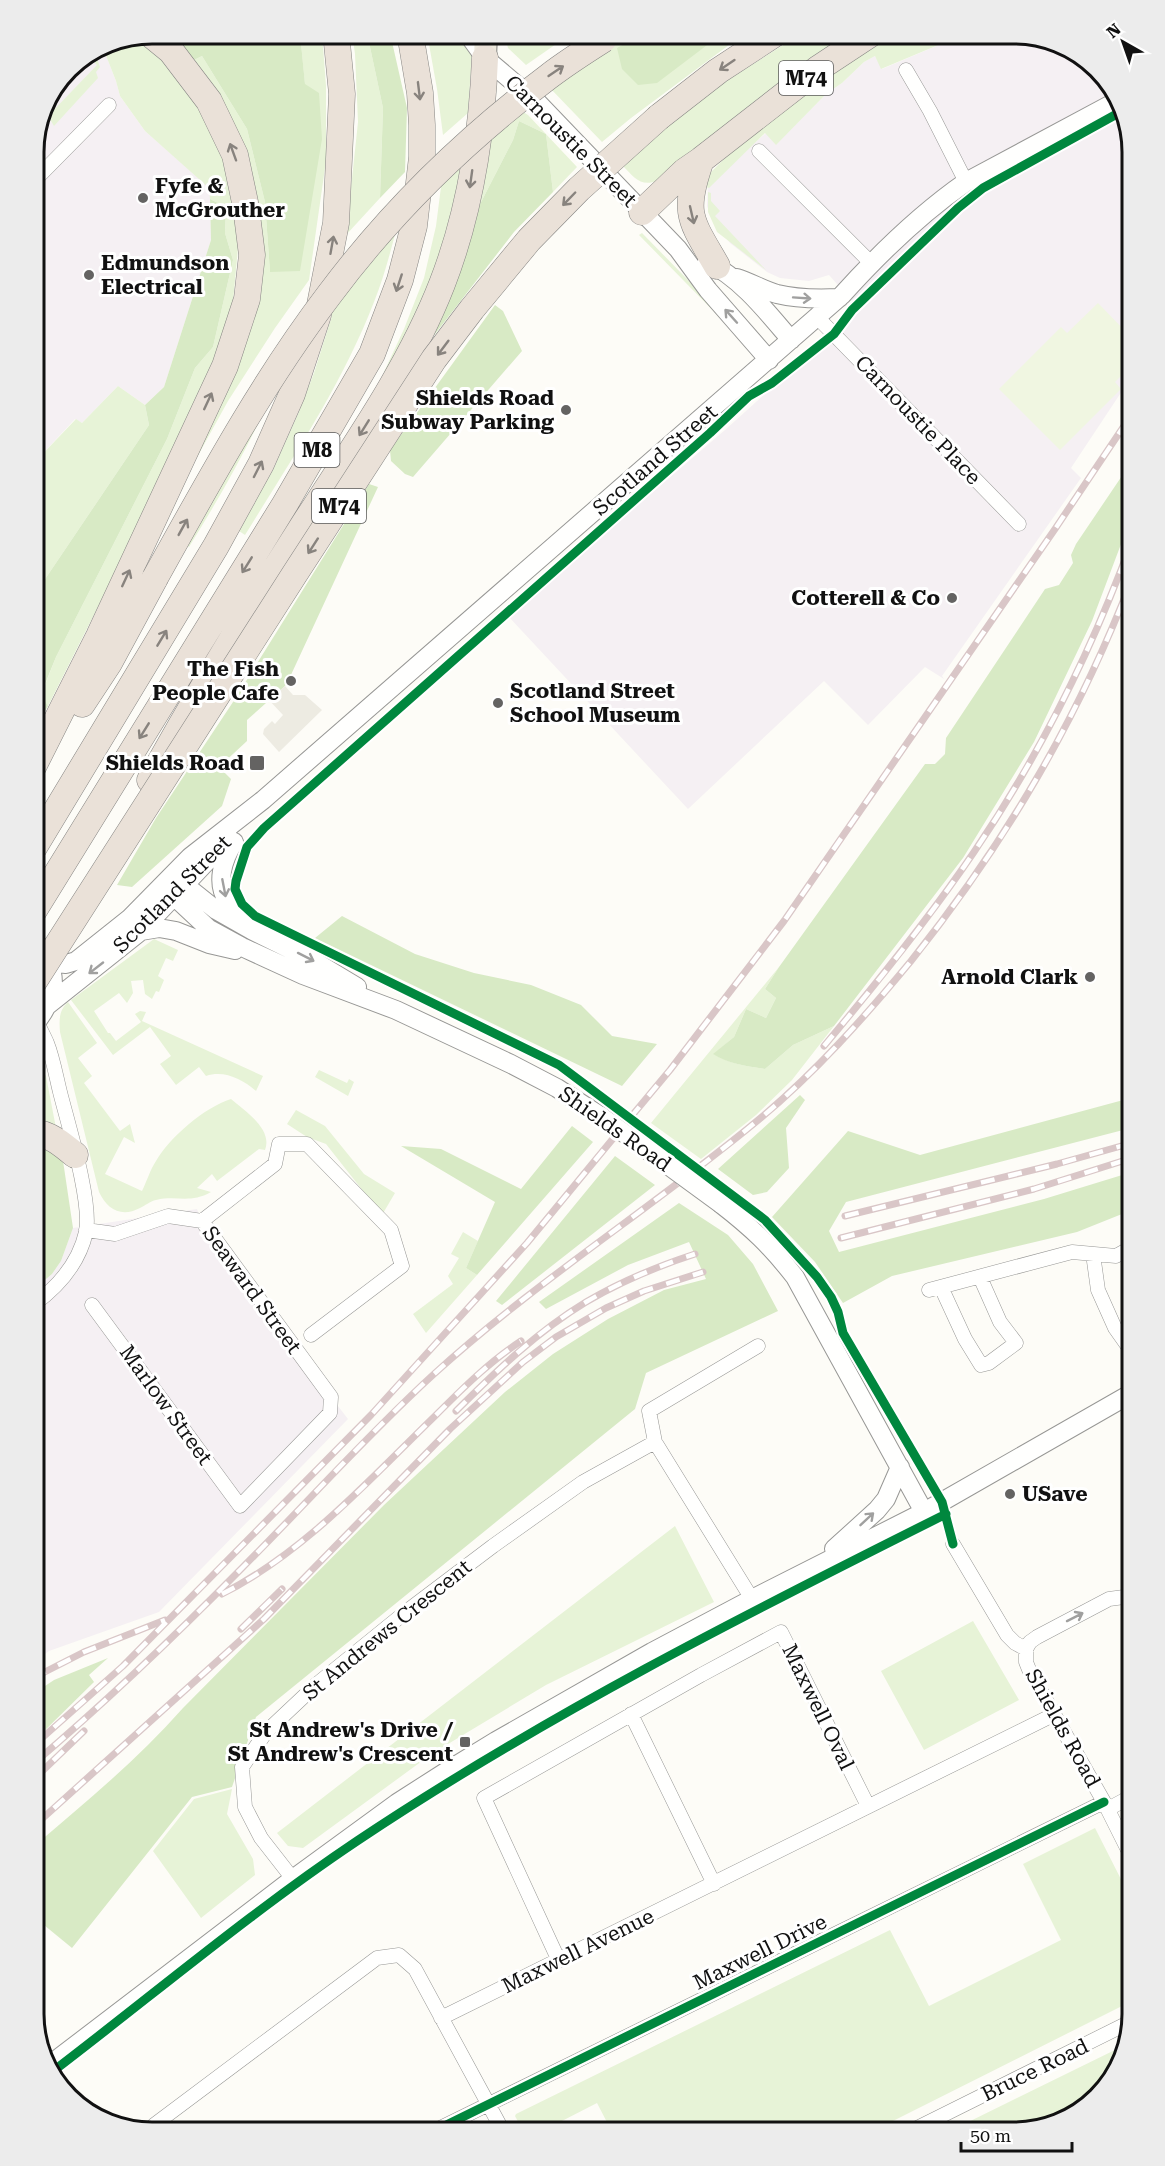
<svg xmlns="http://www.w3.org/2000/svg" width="1165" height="2166" font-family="'Roboto Serif',serif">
  <rect width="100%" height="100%" fill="#fdfcf7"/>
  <path fill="#f5f0f3" d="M967,33H1022L1085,57L1123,106L1132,151V376L1071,468L1081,478L942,676L944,679L925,667L868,725L824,681L688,809L508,616L725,430L859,309L829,275L809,281L780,278L767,272L730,243L712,220L707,206L708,183L766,133L776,144L826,94L842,83L864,62L875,56L882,69Z
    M99,47L105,53L116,81L120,96L145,131L210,188L211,240L164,387L145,405L118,386L82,423L75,419L33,464V144L42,106L68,67Z
    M197,1209L207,1237L348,1419L159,1612L49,1651L33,1663V1290L52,1274L61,1261L73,1228Z"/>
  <path fill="#e7f3d7" d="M300,33H322L326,86V161L309,280L275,328L228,401L157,530L259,265L208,81L194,60L202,56L247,129L265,202L270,272L305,85Z
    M352,33H367L383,108L380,198L346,235L358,122L355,54Z
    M427,33H459L472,54L468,113L443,135L437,89Z
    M504,33H538L548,38L559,33H572L526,65L508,48Z
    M627,33H745L631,118L602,142L549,87Z
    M802,33H855L657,181C640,187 634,177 623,166L677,118L725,82Z
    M890,33H967L881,69L875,56L864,62L842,83L826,94L776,145L765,133L709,188L703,186L710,173L728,155L849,60Z
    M138,36L176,74L201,106L221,147L239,237L233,302L215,361L125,553L48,706L41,695L56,657L167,439L195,368L213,347L233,260L225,233L226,207L210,199L209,188L145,131L120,96L116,81L105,53L99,47L106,42Z
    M94,50L100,67L96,72L98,78L54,126L48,116L97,65L87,55Z
    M520,110L528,115L577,167L553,192L546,134L519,121L513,140L477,210L484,139Z
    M464,158L455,203L430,285L387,373L384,372L404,329L424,278L436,226L442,179Z
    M708,192L711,193V201L720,211L715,216L766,270L717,232L708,212Z
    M398,223C391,250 384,277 374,302C342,385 291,460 245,535L239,531L273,470L298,414L314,373L331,319L334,299Z
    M642,233L734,327L731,329L639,235Z
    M279,378C254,437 223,492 189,547L185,544Z
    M118,386L145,405L149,425L33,597V464L76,419L82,423Z
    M154,939L178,950L173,961L166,958L158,976L164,980L159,992L156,991L152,999L145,994L143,980L131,981L133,993L127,1003L119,993L94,1011L108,1033H110L116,1041L141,1022L135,1014L140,1011L146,1012L142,1021L263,1076L256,1091C242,1079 224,1070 206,1076L199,1067L176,1085L160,1064L171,1056L150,1027L113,1055L71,1000Z
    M779,967L765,989L776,998L766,1018L746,1009L734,1037L714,1054C729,1064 747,1066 765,1069L793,1045L834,1026L792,1080L756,1115L701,1159L651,1123Z
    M68,1002L97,1043L78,1058L92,1076L84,1083L120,1131L130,1124L135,1143L124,1137L105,1174L142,1191C147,1181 150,1170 156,1161C170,1137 205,1107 231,1099C245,1111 273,1129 265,1150L259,1149L217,1181L212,1174L197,1188L211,1192C190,1204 177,1195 156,1200C150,1201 145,1206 140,1208C121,1218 107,1209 99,1192L60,1032C59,1020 59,1010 68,1002Z
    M33,1056L46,1076L56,1128L33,1122Z
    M319,1070L347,1083L349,1079L354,1082L348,1096L315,1077Z
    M296,1110L325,1126L364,1174L395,1193L382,1215L326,1144L307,1137L287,1124Z
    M463,1232L478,1241L466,1268L477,1275L426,1333L413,1314L453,1284L448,1276L459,1258L451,1254Z
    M675,1526L714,1602L546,1685L433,1753L303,1848L288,1846L277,1833Z
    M973,1621L1019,1700L924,1750L881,1671Z
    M232,1789L227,1814L253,1859L255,1875L201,1918L153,1851L194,1799Z
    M1095,1828L1132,1901V2001L869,2133H607L611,2130L597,2103L558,2123L563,2133H524L515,2116L516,2114L890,1930L929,2006L1061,1940L1023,1864Z
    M1123,2046L1112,2080L1059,2124L1014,2133H946Z"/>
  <path fill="#d8eac5" d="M168,33H300L305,84L319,93L322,139L300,271L270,272L265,202L247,129L202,56L194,60Z
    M367,33H390L407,108L405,172L380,198L383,108Z
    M644,33H723L657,83L638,85L622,69L617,48Z
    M519,121L546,134L553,192L514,232L425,347L477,210L513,140Z
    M210,199L226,207L225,233L233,260L213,347L195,368L167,439L56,657L41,694L48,706L33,731V597L149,425L145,405L164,387L211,240Z
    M495,305L503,311L522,351L413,477L405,474L391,461L390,450Z
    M1132,461V515L1092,621L1034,742L963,858L834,1026L793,1045L765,1069C747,1066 728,1064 713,1054L734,1037L746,1009L766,1018L776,998L765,989L779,967L925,764H935L945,754L946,738L1045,589L1059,585L1073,563L1071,555L1076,544Z
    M369,484L378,487L290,677L285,686L247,720V741L219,767L231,779L222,806L132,887L117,885L156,818L233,702Z
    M342,916L415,954L474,973L531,985L581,1005L612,1036L657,1044L622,1086L315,938Z
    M800,1095L805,1100L786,1128L789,1168L767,1192L753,1195L718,1169Z
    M1127,1099V1129L846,1202L829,1231L839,1252L1044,1199L1132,1172V1210L1077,1232L892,1276L843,1303L815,1262L772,1217L848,1131L920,1155Z
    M572,1126L593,1142L477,1275L466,1268L495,1202L401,1146L441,1149L521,1189Z
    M33,1137L62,1154L73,1228L61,1261L52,1274L33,1290Z
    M615,1156L655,1185L502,1305L496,1301Z
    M679,1203L728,1235L753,1264L778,1311L646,1373L635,1409L256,1717L232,1787L192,1797L72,1948L33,1916V1847C85,1803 138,1759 183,1708L384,1505L505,1392L553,1354L608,1319L664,1290L706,1279L689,1242L628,1265L546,1309L539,1302Z
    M108,1658L89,1675L94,1682L33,1742V1694L54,1680Z"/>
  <path fill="#f0f6e1" d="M1098,303L1132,338V365L1115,382L1121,389L1060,450L999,389L1061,327L1067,333Z"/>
  <path fill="#edebe2" d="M285,686L293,695H305L322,710L279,752L263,734L264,729L272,721L275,724L283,715L269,700Z"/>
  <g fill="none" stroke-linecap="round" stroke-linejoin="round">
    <g stroke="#979795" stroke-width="15">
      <path id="minor" d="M906,70L930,111L966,182
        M759,151L871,263
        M33,182L109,105
        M817,317L1019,524
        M202,1221L275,1164L279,1144H307L391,1230L402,1266L311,1335
        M86,1230L115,1234L168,1216L202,1221L331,1397L330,1413L240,1506L92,1305
        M1093,1254L1098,1290L1115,1328L1132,1352
        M941,1287L965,1339L981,1365L989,1363L1016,1343L1000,1322L980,1277
        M929,1290L1072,1252L1116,1256L1132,1247
        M33,1305C58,1287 79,1263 86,1232C92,1202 68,1124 60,1092C56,1076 53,1058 47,1043C44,1036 40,1029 37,1022
        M655,1442L752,1599
        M953,1544L1007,1635L1015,1643L1026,1649V1662L1030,1672L1104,1802L1132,1858
        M1026,1649L1030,1642L1037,1637L1109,1599L1124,1597L1132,1593
        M631,1714L714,1884
        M1108,1809L1132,1796
        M293,1879L261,1838L245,1807L242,1767L266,1732L317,1684L407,1611L493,1546L583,1482L655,1442L649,1411L758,1346
        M559,1961L484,1798L701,1675L781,1632L868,1806
        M441,2018L1053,1715
        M154,2125L377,1958L399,1955L415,1969L504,2133
        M430,2133L1104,1802
        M907,2133L1130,2022"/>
    </g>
    <g stroke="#979795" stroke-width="20">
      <path id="tertiary" d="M467,33L485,58L538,103L678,249L708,290L769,360
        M707,262C740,277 768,313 791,340
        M737,278C750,282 763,290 777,294C797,299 818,299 839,298
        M234,842C223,859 215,883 228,902C233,909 239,915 244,921
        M176,878L216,910L253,931L312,960L357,987
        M163,886L209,929L242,947L303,975L396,1010L511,1064L557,1088L602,1117
        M141,931L159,928L176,931L209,944L235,950
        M49,962L66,964L76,961L130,918L190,857L263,800L842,295C879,254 920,214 966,182L1119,100
        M48,1005L141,931L229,838
        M33,1026C59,996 60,969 33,939
        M721,1204C752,1228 771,1246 795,1277L924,1512
        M834,1549L877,1510L886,1499L900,1467
        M47,2067L293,1879L397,1803L447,1771L496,1741L652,1652L752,1599L924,1512L1132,1393"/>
    </g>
    <g stroke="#858482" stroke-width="24">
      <path id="primary" d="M485,58L486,33"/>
    </g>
    <g stroke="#858482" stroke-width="27">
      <path id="motorway" d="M659,117L718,71L776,33
        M701,160C682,214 690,219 717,266
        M642,212L685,171L701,160L819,68L872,33
        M82,704L109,663L155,578
        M33,767L99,636L225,366L247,299L252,255L246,207L235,155L209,101L171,51L149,33
        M150,780C198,694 249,610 302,527C352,449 408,371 442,284C470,212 482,135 485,58
        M33,849L216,546L261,464L292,394L318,315L336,223L342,94L336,33
        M33,912L285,504L372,354L400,280L414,226L422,157V125L420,93L410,33
        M33,1132C50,1134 62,1144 75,1155"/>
    </g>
    <use href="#minor" stroke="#fffffe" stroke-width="14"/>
    <use href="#tertiary" stroke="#fffffe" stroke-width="18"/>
    <use href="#primary" stroke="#ede9dc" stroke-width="22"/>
    <use href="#motorway" stroke="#eae1d8" stroke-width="26"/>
    <g stroke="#d9c6c7" stroke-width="7">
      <path id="rail" d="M824,1046C876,984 928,920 974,852C1039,756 1092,650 1132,541
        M845,1216L1057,1164L1132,1143
        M841,1238L1034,1189L1132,1158
        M456,1411C495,1372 538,1331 586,1302C620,1282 658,1266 695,1254
        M222,1594C305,1552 369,1480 435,1416C462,1389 489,1362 521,1341
        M241,1629L282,1589
        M33,1678L84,1652L165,1620
        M33,1746L123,1666L371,1415L527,1243L630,1118L670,1070L784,921L1055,529L1132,414
        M33,1764C106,1702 176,1635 243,1567C307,1503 367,1435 434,1374C535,1282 652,1208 757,1121C814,1074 864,1018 911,961C1006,842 1077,721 1132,579
        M33,1780L84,1731
        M33,1827L264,1619L450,1429L523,1362L556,1337L606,1308L644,1291L703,1272"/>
    </g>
    <use href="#rail" stroke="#fff" stroke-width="4.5" stroke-dasharray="14" stroke-linecap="butt"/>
    <g stroke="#979795" stroke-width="20" stroke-linecap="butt">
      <path id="tertiary-bridge" d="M602,1117L721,1204"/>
    </g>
    <g stroke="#858482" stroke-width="27" stroke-linecap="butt">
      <path id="motorway-bridge" d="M155,578C209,481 262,383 329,295C390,213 466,139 548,77C566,63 585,51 604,39
        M33,983L294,575L434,359L472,309L529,240L579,189L659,117"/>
    </g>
    <use href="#tertiary-bridge" stroke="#fffffe" stroke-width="18"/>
    <use href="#motorway-bridge" stroke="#eae1d8" stroke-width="26"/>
    <g stroke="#fff" stroke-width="13">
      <path id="cycleway" d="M953,1544L942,1502L843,1333L838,1312L831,1297L817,1277L765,1220L559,1065L255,916L242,904L235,889L236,881L247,847L264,828L710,433L749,396L772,383L834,334L852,310L958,208L983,188L1124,110
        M52,2072C153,1995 251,1912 357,1841C544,1716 744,1615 946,1514
        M430,2133L1104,1802"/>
    </g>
    <use href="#cycleway" stroke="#00873e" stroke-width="9"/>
  </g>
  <defs><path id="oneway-shaft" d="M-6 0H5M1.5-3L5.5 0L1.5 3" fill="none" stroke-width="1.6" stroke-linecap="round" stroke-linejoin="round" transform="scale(1.5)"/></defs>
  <g stroke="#88837e">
    <use href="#oneway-shaft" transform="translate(727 65) rotate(146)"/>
    <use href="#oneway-shaft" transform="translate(556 71) rotate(-34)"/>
    <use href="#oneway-shaft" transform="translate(419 91) rotate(83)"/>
    <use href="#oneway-shaft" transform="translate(233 152) rotate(-110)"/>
    <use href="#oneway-shaft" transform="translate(471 179) rotate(98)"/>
    <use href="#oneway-shaft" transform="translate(569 199) rotate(134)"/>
    <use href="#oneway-shaft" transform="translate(692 215) rotate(77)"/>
    <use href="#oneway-shaft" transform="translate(332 245) rotate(-80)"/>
    <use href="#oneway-shaft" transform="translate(399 283) rotate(108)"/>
    <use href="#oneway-shaft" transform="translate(443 348) rotate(127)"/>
    <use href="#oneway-shaft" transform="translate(208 401) rotate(-65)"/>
    <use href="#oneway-shaft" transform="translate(364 428) rotate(122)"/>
    <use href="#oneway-shaft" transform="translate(258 469) rotate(-63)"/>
    <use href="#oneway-shaft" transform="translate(183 527) rotate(-61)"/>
    <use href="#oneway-shaft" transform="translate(313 546) rotate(123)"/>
    <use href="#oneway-shaft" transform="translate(247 565) rotate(122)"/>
    <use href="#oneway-shaft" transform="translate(126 578) rotate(-65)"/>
    <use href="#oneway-shaft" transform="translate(162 638) rotate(-59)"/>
    <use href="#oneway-shaft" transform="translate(144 731) rotate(122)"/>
  </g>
  <g stroke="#a0a09f">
    <use href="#oneway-shaft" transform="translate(802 298) rotate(4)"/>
    <use href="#oneway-shaft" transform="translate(731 316) rotate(-132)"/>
    <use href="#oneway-shaft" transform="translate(224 888) rotate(79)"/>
    <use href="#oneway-shaft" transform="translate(306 957) rotate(27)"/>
    <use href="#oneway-shaft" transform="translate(96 968) rotate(142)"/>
    <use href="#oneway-shaft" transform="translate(867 1519) rotate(-43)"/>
    <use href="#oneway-shaft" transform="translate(1075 1617) rotate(-27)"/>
  </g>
  <g fill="#646362" stroke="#fff" stroke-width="2">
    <circle cx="143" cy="198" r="6"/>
    <circle cx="89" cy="275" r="6"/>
    <circle cx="566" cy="410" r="6"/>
    <circle cx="952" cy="598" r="6"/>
    <circle cx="291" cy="681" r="6"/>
    <circle cx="498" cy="703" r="6"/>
    <rect x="249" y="755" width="16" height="16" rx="3"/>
    <circle cx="1090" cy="977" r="6"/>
    <circle cx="1010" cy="1494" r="6"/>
    <rect x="459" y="1736" width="12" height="12" rx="3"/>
  </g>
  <g text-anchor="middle" stroke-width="6" stroke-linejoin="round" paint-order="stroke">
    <g fill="#fff" stroke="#585858" stroke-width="1.5">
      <rect x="779" y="61" width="54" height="34" rx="4.5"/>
      <rect x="294.5" y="433" width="45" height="34" rx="4.5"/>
      <rect x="312" y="489" width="54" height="34" rx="4.5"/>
    </g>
    <g font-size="20" font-weight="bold" fill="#111">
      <text x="806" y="85">M74</text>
      <text x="317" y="457">M8</text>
      <text x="339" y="513">M74</text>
    </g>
    <g font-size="21" fill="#111" stroke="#fff">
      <text transform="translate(571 141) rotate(45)" y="7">Carnoustie Street</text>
      <text transform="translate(918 420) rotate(46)" y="7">Carnoustie Place</text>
      <text transform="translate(655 460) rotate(-41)" y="7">Scotland Street</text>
      <text transform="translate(172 894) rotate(-45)" y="7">Scotland Street</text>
      <text transform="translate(615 1129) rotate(35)" y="7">Shields Road</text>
      <text transform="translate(252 1290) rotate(54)" y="7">Seaward Street</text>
      <text transform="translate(166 1405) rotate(54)" y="7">Marlow Street</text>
      <text transform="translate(387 1630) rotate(-39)" y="7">St Andrews Crescent</text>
      <text transform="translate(818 1707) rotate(64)" y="7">Maxwell Oval</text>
      <text transform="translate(1063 1728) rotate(61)" y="7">Shields Road</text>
      <text transform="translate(578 1951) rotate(-26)" y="7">Maxwell Avenue</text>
      <text transform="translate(760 1952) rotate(-26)" y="7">Maxwell Drive</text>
      <text transform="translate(1035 2070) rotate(-26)" y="7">Bruce Road</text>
    </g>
    <g font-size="21" font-weight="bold" fill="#111" stroke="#fff" text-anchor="end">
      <text x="155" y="193" text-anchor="start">Fyfe &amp;<tspan x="155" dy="24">McGrouther</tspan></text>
      <text x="101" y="270" text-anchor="start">Edmundson<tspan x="101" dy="24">Electrical</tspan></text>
      <text x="554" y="405">Shields Road<tspan x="554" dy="24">Subway Parking</tspan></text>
      <text x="940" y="605">Cotterell &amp; Co</text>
      <text x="279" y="676">The Fish<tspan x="279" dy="24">People Cafe</tspan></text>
      <text x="510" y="698" text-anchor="start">Scotland Street<tspan x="510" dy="24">School Museum</tspan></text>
      <text x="244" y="770">Shields Road</text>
      <text x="1078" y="984">Arnold Clark</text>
      <text x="1022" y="1501" text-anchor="start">USave</text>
      <text x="453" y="1737">St Andrew's Drive /<tspan x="453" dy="24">St Andrew's Crescent</tspan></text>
    </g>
  </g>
  <path d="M0 0H1165V2166H0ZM152 44H1014A108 108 0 0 1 1122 152V2014A108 108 0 0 1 1014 2122H152A108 108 0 0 1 44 2014V152A108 108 0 0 1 152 44Z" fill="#ececec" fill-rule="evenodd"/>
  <path fill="none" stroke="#111" stroke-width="3" d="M152 44H1014A108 108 0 0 1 1122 152V2014A108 108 0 0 1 1014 2122H152A108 108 0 0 1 44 2014V152A108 108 0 0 1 152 44Z"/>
  <g transform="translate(1123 42) rotate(320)" stroke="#ffffff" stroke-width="4.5" paint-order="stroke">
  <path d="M0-4.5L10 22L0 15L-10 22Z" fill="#111111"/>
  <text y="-9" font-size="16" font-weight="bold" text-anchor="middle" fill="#111111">N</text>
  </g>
  <path d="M961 2142v9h111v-9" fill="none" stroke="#111111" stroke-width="3"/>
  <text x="970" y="2142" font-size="18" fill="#111111" stroke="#ffffff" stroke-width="4.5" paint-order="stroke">50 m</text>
</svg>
